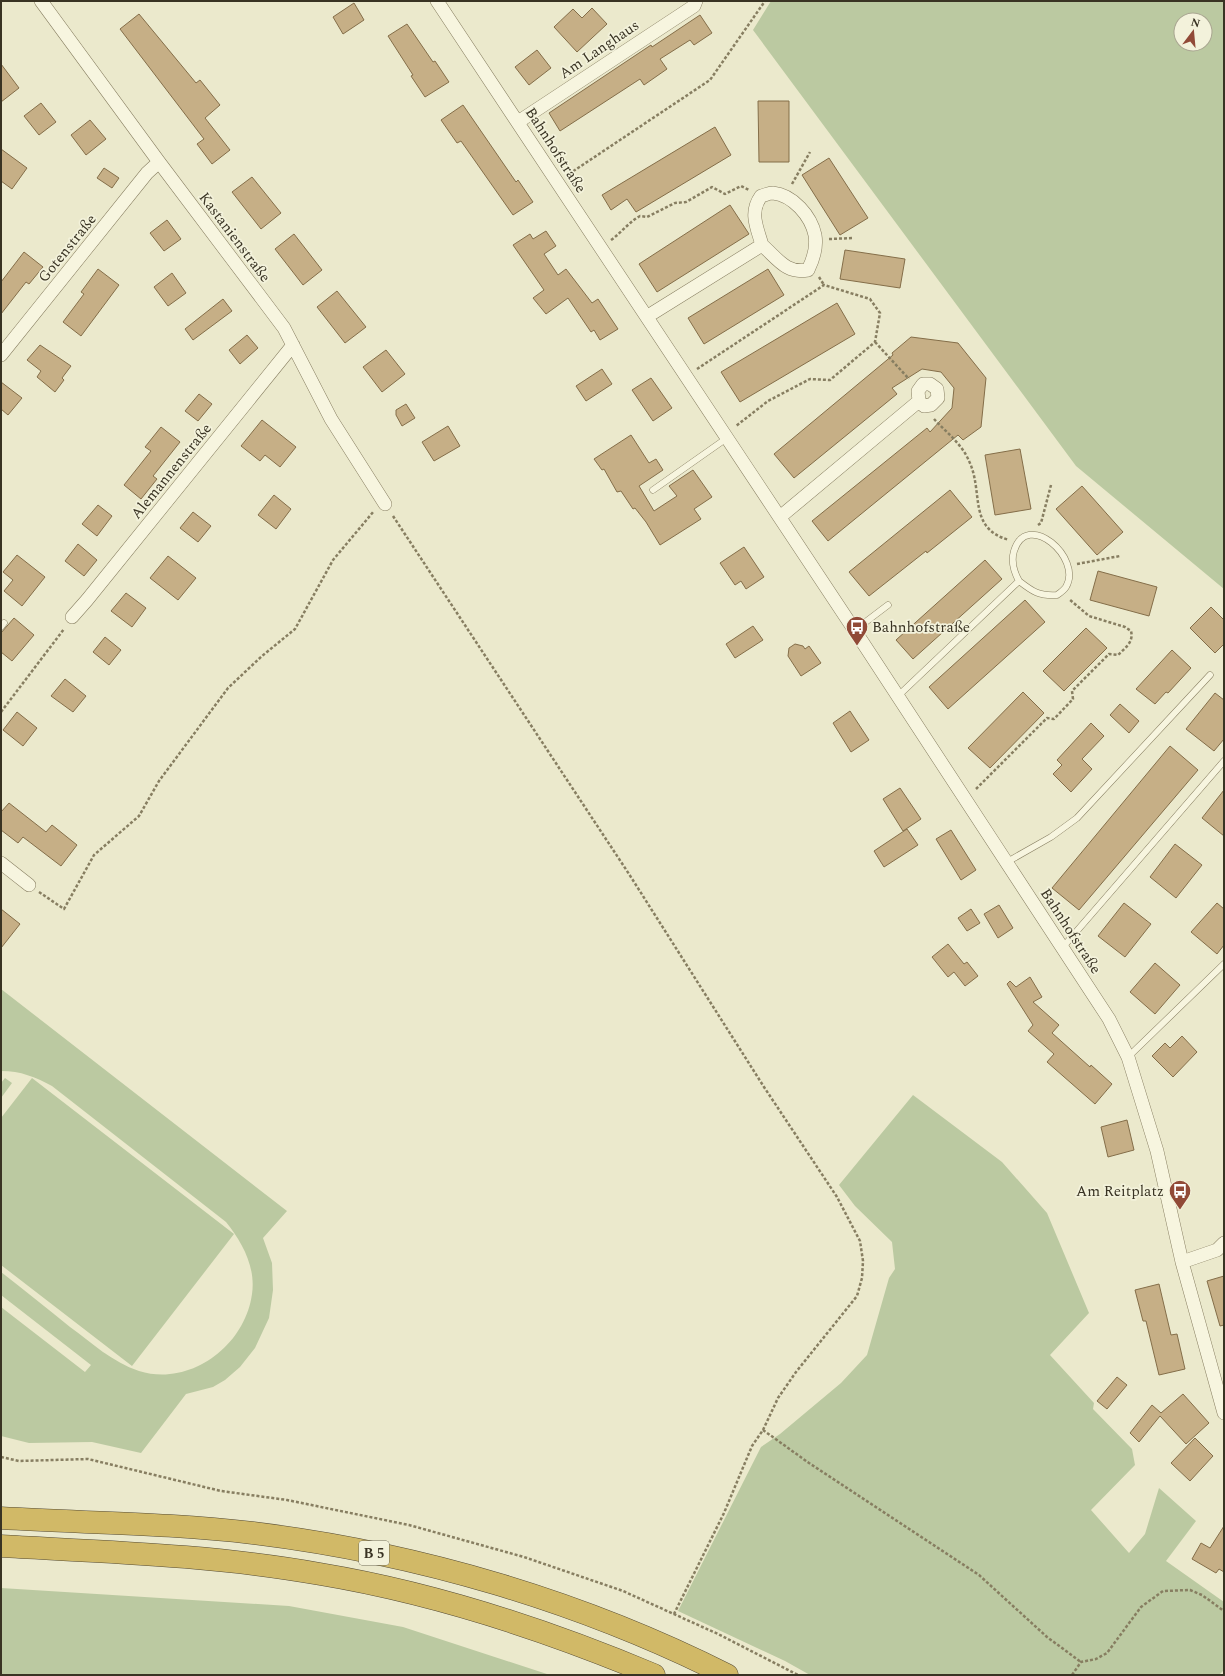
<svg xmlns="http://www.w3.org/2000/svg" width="1225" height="1676" font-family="Spectral,serif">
  <rect width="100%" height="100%" fill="#ebe9cc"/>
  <path fill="#bbc9a1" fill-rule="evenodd" d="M771,1H1224V589L1076,466L753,30ZM1181,20H1205V44H1181Z
    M1,989L287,1211L263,1238L272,1263L273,1290L269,1318L255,1348L240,1367L225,1380L213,1387L186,1394L141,1453L92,1442L29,1443L1,1436V1307L85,1372L91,1365L1,1295V1272C24,1290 47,1308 70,1327C92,1343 112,1362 139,1371C190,1387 245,1346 252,1294C256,1267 242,1242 226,1222L52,1086C35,1077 21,1071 1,1071Z
    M5,1078L12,1083L1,1098V1083Z
    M32,1078L234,1234L132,1366L1,1265V1118Z
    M913,1095L1002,1162L1047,1213L1089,1313L1050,1355L1094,1403L1093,1409L1132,1449L1135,1465L1091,1510L1129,1553L1145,1534L1159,1488L1196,1521L1166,1561L1224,1602V1670L1219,1675H810L785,1661L678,1611L761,1447L780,1434L841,1383L867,1355L889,1278L895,1269L892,1242L855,1206L839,1185Z
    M1,1588L289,1606L403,1627L550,1675H1Z"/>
  <path fill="#c6af86" stroke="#846e49" d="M354,3L364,20L343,34L333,17Z
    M592,8L607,24L577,52L554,27L573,9L582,18Z
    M139,14L196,83L200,80L220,105L205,118L230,150L212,164L197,144L204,139L120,29Z
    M700,15L712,33L694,45L690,40L660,59L667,69L644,85L640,79L560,131L549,113L651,45L652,47Z
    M407,24L433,62L435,61L449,82L425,97L411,76L413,75L388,36Z
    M537,50L551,68L529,85L515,67Z
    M1,64L19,88L1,102Z
    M758,101H789V162H759Z
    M41,103L56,122L39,135L24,116Z
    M463,105L516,182L518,180L533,202L513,215L461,141L457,143L441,120Z
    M90,120L106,139L86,155L71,135Z
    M715,127L731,155L636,212L627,199L611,210L602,195Z
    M1,149L27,168L12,189L1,181Z
    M829,158L868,218L840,235L802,175Z
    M104,168L119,178L112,188L97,178Z
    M252,177L281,213L261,229L232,192Z
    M730,205L749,234L657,292L639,264Z
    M167,220L181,239L164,251L150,233Z
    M546,231L556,246L544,254L558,275L566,269L592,303L598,299L618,329L600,340L594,330L591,332L568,298L546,314L533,298L544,290L513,245L530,234L533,239Z
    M294,234L322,270L303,285L275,249Z
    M845,250L905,259L900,288L840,279Z
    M24,252L43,267L29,284L26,282L1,314V282Z
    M98,269L119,285L81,336L63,322L84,294L81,292Z
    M768,269L784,295L704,344L688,318Z
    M172,273L186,293L168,306L154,287Z
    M337,291L366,327L345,343L317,307Z
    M223,299L232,311L193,340L185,329Z
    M837,303L855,334L740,402L721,372Z
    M247,335L258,348L240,364L229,350Z
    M911,337L958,343L986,378L981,427L963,440L958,435L828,541L812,521L927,428L930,432L952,408L954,388L941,372L922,369L892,388L897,394L794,478L774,454L893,355L892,353Z
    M40,345L71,366L62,378L64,380L55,392L37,377L41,371L27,360Z
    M386,350L405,374L382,392L363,367Z
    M602,369L612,384L586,401L576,386Z
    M651,378L672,408L653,421L632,390Z
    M1,382L22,398L8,415L1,409Z
    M199,394L212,404L198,421L185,411Z
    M406,404L415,418L402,426L396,415V410Z
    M262,420L296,447L280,467L265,455L260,461L241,446Z
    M448,426L460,446L434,461L422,442Z
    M161,427L180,442L153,476L157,479L141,499L124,485L151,451L145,447Z
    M631,435L649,463L656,459L663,470L639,486L654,511L677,496L669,486L693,470L712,497L694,509L701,519L660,545L646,522L635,508L633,509L621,491L617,492L604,469L602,470L594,459Z
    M1020,449L1031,509L995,515L985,455Z
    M1082,486L1123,532L1097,555L1056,509Z
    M950,490L972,517L927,553L926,551L869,596L849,572Z
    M274,495L291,509L276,529L258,515Z
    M98,505L112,516L97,536L82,524Z
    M193,512L211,526L198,542L180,528Z
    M78,544L97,560L84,576L65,561Z
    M744,547L764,577L746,589L741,581L735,585L720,563Z
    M17,555L45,577L22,606L4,591L13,580L3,572Z
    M168,556L196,578L178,600L150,578Z
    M985,560L1002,579L913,659L896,640Z
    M1098,571L1157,587L1149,616L1090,600Z
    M126,593L146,608L132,627L111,611Z
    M1025,600L1045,622L948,709L929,687Z
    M1211,607L1224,620V644L1215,653L1190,628Z
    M14,618L34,635L12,661L1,652V633Z
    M753,626L763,640L735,658L726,644Z
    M1086,628L1107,648L1064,691L1043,671Z
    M105,637L121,650L109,665L93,652Z
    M795,644L803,646L805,649L809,646L821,663L801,676L788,656L789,648Z
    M1172,650L1191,668L1168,693L1166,692L1155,704L1136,689Z
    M65,679L86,696L73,712L51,696Z
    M1023,692L1044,713L990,768L968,748Z
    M1215,693L1224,700V739L1214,751L1186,729Z
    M1120,704L1139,721L1129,733L1110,715Z
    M850,711L869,740L851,752L833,723Z
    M17,712L37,728L23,746L3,730Z
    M1091,723L1104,736L1082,759L1092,769L1071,792L1053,774L1062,765L1057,760Z
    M1170,746L1198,770L1079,910L1052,888Z
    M900,788L921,819L903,831L883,799Z
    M1224,790V836L1202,818Z
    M9,803L46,832L52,825L77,845L61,866L23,837L18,843L1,830V812Z
    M907,829L918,845L884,867L874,851Z
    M951,830L976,870L961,880L936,839Z
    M1175,844L1202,865L1176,898L1150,877Z
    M1124,903L1151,924L1125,957L1098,936Z
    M1217,903L1224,909V945L1217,954L1191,932Z
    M999,905L1013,928L998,938L984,914Z
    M1,909L20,924L1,948Z
    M971,909L980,923L967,931L958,918Z
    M948,944L964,964L967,962L978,976L965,986L954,972L948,977L932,957Z
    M1155,963L1180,985L1155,1014L1130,992Z
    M1030,977L1042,997L1033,1002L1059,1025L1052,1033L1090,1067L1091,1065L1112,1084L1095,1104L1047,1062L1054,1054L1028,1031L1033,1025L1007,984L1010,981L1016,987Z
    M1182,1036L1197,1052L1173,1077L1152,1056L1165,1043L1170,1048Z
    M1127,1120L1134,1150L1108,1157L1101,1127Z
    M1224,1276V1325L1220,1326L1207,1281Z
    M1159,1284L1171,1335L1177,1334L1185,1369L1159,1375L1146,1321H1143L1135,1290Z
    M1117,1377L1127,1385L1107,1409L1097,1401Z
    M1183,1394L1209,1423L1186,1444L1160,1416L1139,1442L1130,1433L1152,1405L1161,1413Z
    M1195,1438L1213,1456L1190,1481L1171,1463Z
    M1224,1526V1572L1219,1569L1216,1573L1192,1559L1201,1543L1210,1548Z"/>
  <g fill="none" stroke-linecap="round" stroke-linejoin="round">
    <g stroke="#877e61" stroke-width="7">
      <path id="lane" d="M653,490L727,438
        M1,627L4,623
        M855,630L888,605
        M898,696L1019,581C1033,592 1039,596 1057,595C1060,593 1064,590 1066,587C1083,558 1027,509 1014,551C1011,561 1014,572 1019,581
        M1007,862L1051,837L1077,818L1210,675
        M1063,947L1224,761
        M1128,1057L1224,964"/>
    </g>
    <g stroke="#877e61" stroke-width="14">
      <path id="street" d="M41,1L159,162L284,328L331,419L385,504
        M437,1L863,643L1109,1019L1128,1057L1157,1151L1182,1262L1224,1413
        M518,122L694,6L696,1
        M648,316L762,245C778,259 786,274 808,270C813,260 817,247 815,235C811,216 793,195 773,193C769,193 765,195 761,196C749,213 757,227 762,245
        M1,355L147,173L159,162
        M780,517L919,401L924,406L931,405L938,398L937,389L930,384H923L918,391L919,401
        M72,617L87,600L293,345
        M1,863L29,885
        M1182,1262L1217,1250L1224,1243"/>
    </g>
    <g stroke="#564c35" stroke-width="23">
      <path id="highway" d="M1,1518C85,1523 170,1523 253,1533C417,1553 580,1601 727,1675
        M1,1546C108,1552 214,1555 320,1574C434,1593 547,1630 654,1675"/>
    </g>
    <path stroke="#877e61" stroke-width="2.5" stroke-dasharray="3 2" stroke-linecap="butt" d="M569,174L710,80L765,1
      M792,184L810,152
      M829,239L854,238
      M611,240C622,232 629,222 640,216L647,217L675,203L686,202L712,187L725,194L741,186L749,190
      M819,277L824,285
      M875,342L909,379
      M697,369L824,285L870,299L880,313L875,342L830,380L810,379L768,401L736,426
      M934,419C946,432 962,444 969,461C984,492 967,528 1009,540
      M393,516L629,874L764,1087L837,1197L860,1241L863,1261L862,1278L857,1296L796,1372L778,1398L763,1430L752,1446L724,1513L674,1614
      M1038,525L1041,523L1051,485
      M1077,564L1120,556
      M1,712L64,629
      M976,789L1047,718L1054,719L1073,699L1072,691L1109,654L1118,655C1125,648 1134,642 1131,631L1125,627L1089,616L1069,599
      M39,892L64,909L94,855L139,816L159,781L228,688L262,656L295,629L333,560L374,511
      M763,1430L809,1463L979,1575L1047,1637L1081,1662
      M1,1457L19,1461L88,1459L221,1491L287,1500L409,1525L524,1557L623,1591L718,1634L798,1675
      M1072,1675L1081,1662L1096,1659L1107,1653L1141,1607L1163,1591L1190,1590L1202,1595L1224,1611"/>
    <use href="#lane" stroke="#f7f5df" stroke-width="6"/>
    <use href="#street" stroke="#f7f5df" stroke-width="13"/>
    <use href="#highway" stroke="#d1b967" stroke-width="22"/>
  </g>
  <defs>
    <g id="bus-pin" transform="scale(1.15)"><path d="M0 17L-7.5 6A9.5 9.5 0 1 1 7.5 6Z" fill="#914a37" stroke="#f3f2db"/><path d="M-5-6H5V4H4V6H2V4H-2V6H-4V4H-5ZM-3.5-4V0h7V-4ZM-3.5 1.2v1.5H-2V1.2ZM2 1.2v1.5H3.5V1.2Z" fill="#fff"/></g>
  </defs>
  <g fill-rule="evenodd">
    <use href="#bus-pin" x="857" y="627"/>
    <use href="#bus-pin" x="1180" y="1191"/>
  </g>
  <g text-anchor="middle" stroke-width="3.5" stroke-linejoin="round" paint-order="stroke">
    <rect fill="#f3f2db" stroke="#716c5a" stroke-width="1" x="359" y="1541" width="30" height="24" rx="3"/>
    <g font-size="14" font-weight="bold" fill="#393323">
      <text x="374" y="1558">B 5</text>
    </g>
    <g font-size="15" fill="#393323" stroke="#f3f2db">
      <text transform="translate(599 49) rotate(-34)" y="5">Am Langhaus</text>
      <text transform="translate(556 150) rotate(57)" y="5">Bahnhofstraße</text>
      <text transform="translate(235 237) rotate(53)" y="5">Kastanienstraße</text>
      <text transform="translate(67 248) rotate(-51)" y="5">Gotenstraße</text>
      <text transform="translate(171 471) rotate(-51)" y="5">Alemannenstraße</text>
      <text transform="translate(1071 931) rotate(57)" y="5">Bahnhofstraße</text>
    </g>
    <g font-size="15" fill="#393323" stroke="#f3f2db" text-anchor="start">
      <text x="872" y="632">Bahnhofstraße</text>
      <text x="1164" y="1196" text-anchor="end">Am Reitplatz</text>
    </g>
  </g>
  <rect width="1225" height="1676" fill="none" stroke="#393323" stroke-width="4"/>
  <g transform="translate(1193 32) rotate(16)"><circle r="19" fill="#f3f2db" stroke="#a9a691"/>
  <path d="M0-3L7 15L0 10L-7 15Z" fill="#914a37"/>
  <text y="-6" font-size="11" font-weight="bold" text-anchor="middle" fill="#393323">N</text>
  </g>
</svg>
